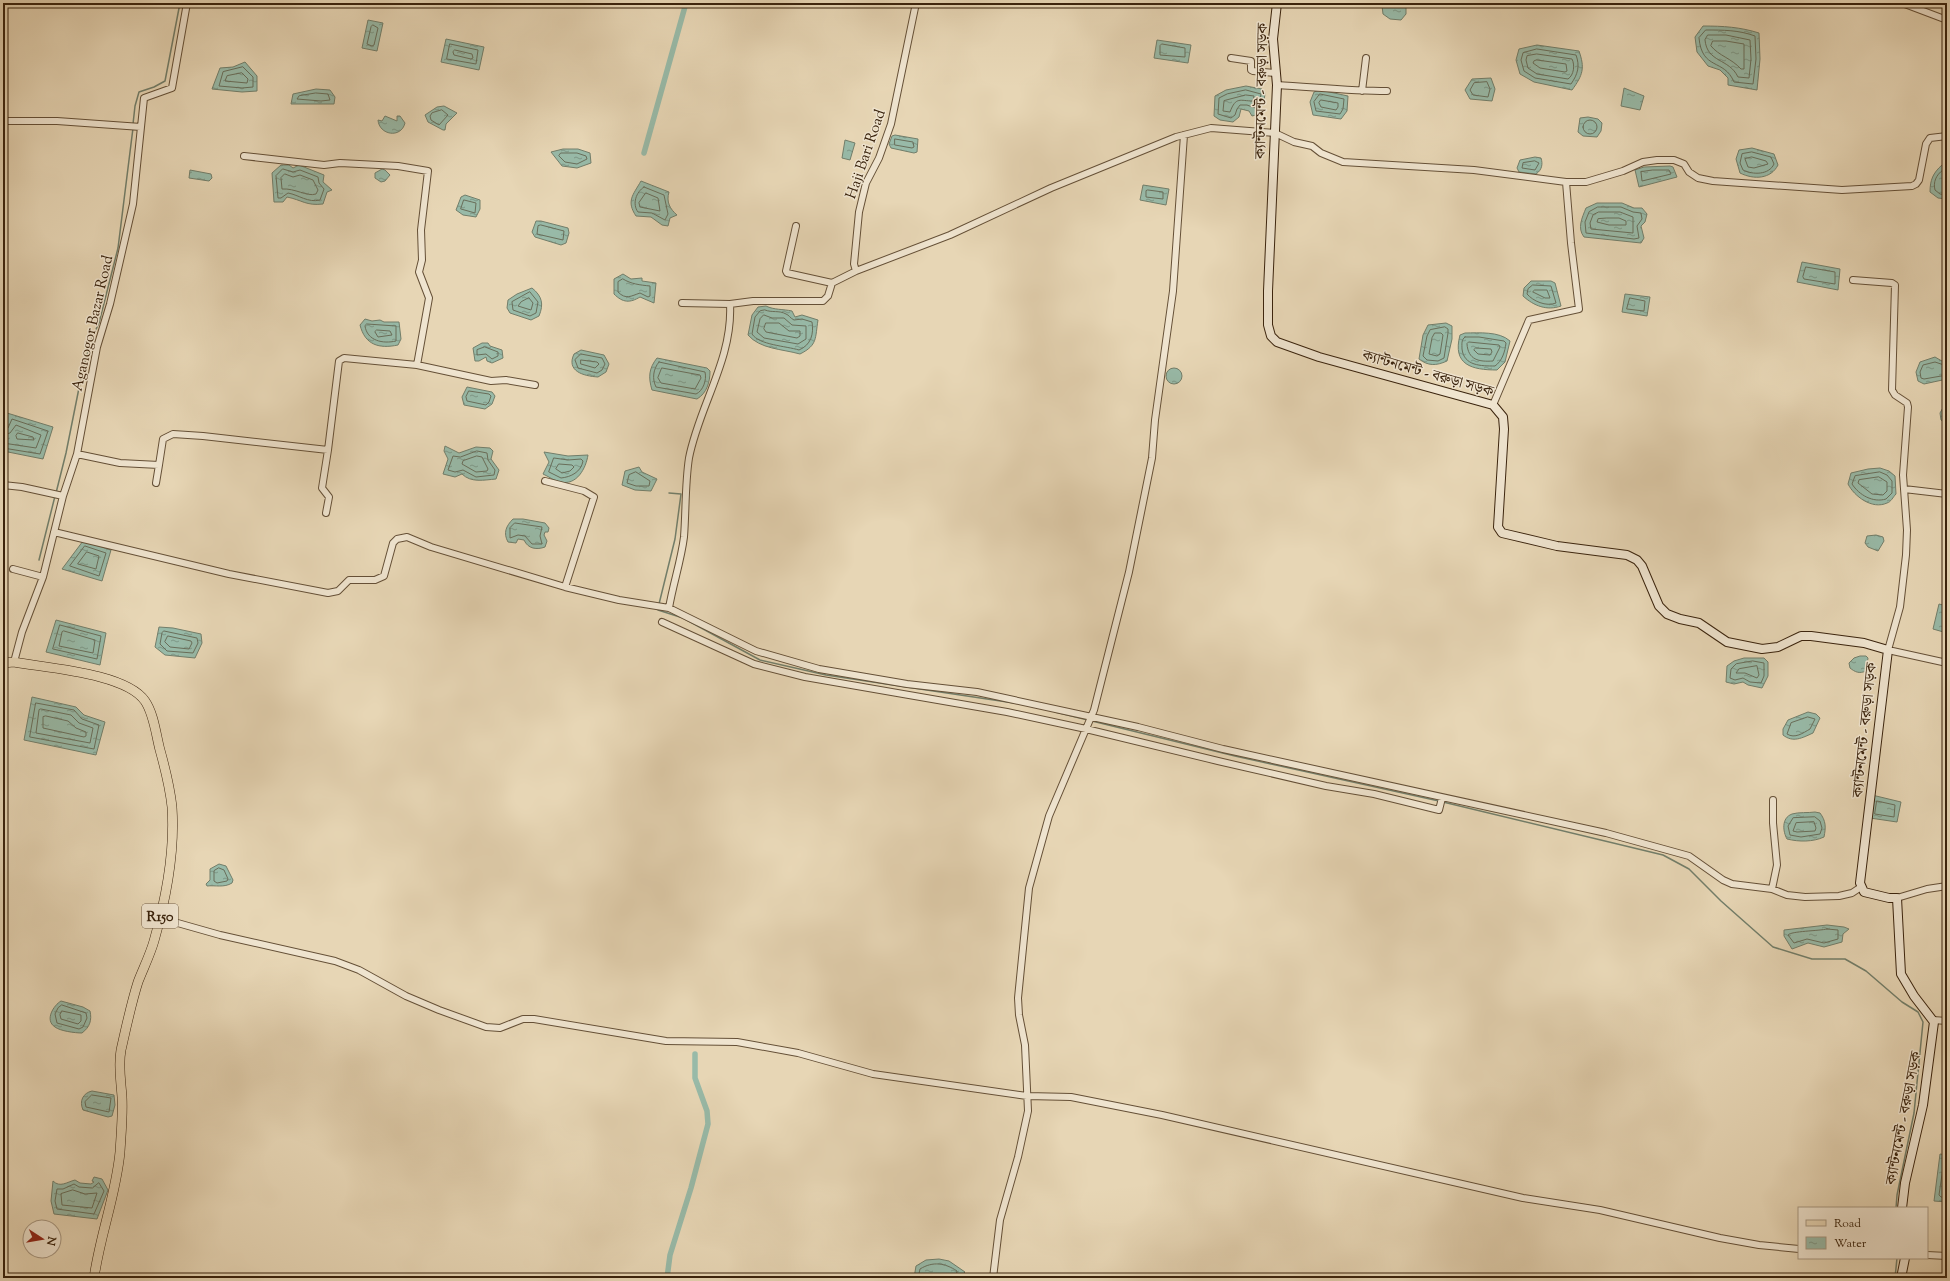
<svg xmlns="http://www.w3.org/2000/svg" width="1950" height="1281" font-family="'Sorts Mill Goudy','Noto Serif Bengali',serif">
  <defs>
    <pattern id="water-ripples" width="26" height="14" patternUnits="userSpaceOnUse"><rect width="26" height="14" fill="#98baa8"/><path d="M2 4q2-2 4 0t4 0M15 11q2-2 4 0t4 0" fill="none" stroke="#7d9787"/></pattern>
  </defs>
  <rect width="100%" height="100%" fill="#e7d6b5"/>
  <filter id="stains"><feTurbulence type="fractalNoise" baseFrequency=".005" numOctaves="4"/><feColorMatrix values="0 0 0 0 .2 0 0 0 0 .09 0 0 0 0 .02 0 0 0 .5 -.17"/></filter>
  <radialGradient id="worn" r=".72"><stop offset=".6" stop-color="#630" stop-opacity="0"/><stop offset="1" stop-color="#630" stop-opacity=".3"/></radialGradient>
  <path fill="url(#water-ripples)" stroke="#727e6a" d="M1385,3H1401L1406,7V14L1401,20L1390,19L1383,14L1382,6Z
    M368,20L383,23L377,51L362,48Z
    M1703,26C1723,26 1740,27 1759,33L1760,59L1757,90L1728,85V78L1720,70L1708,66L1697,52L1695,37Z
    M446,39L484,47L479,70L441,62Z
    M1157,40L1191,45L1188,63L1154,58Z
    M1537,45L1579,51C1585,68 1583,75 1572,90L1534,82L1520,74L1516,60L1519,49Z
    M245,62L257,76V91L242,92L212,89L220,68L233,67Z
    M1491,78L1495,89L1492,101L1470,99L1465,90L1472,79Z
    M1246,86L1262,89L1265,93L1264,102L1259,109L1260,114L1252,116L1249,111L1241,109L1239,117L1233,122L1220,120L1214,116L1215,96L1226,90Z
    M1624,88L1644,96L1640,110L1621,106Z
    M316,89L330,90L335,97L334,104H291L293,94Z
    M1320,90L1348,96L1347,111L1341,119L1313,115L1310,102L1314,92Z
    M444,106L457,113L446,124L445,130H443L428,122L425,115L437,107Z
    M385,116L397,121V116H400L405,123C401,139 379,135 378,120L382,121Z
    M1588,117L1598,119L1602,123L1601,131L1597,137L1583,136L1578,132L1580,118Z
    M895,135L918,139L917,152L914,153L891,148L889,144L892,136Z
    M845,140L855,143L850,160L842,158Z
    M1752,148L1774,154L1778,165C1771,179 1754,180 1740,173L1736,159L1739,150Z
    M563,149H578L590,153L591,163L577,168L562,166L551,152Z
    M1535,157L1541,158C1543,164 1542,170 1536,174L1519,172L1517,168L1520,160Z
    M281,165H289L293,168L299,165L324,175L323,182L332,190L327,192L323,204C306,206 302,200 287,197L283,202H274L272,173Z
    M1942,165L1947,167V199L1938,198L1930,192C1930,180 1933,173 1942,165Z
    M1670,166L1673,167L1677,177L1639,187L1635,170L1644,167Z
    M382,169L385,170L390,175L385,181L381,182L375,178V173Z
    M190,170L211,174L212,178L209,181L189,178Z
    M641,181L669,192C666,202 670,209 677,215L670,218L668,226L662,225L651,217L636,216C626,201 633,195 641,181Z
    M1143,185L1169,189L1166,205L1140,200Z
    M465,195L480,200V209L476,217L463,215L456,210L461,197Z
    M1597,203H1622L1634,208H1642L1647,214L1645,222L1641,226L1644,238L1641,243L1584,237C1577,228 1582,218 1586,208Z
    M536,221H541L568,228L569,233L566,243L561,245L535,237L532,232Z
    M1802,262L1840,269L1838,290L1797,282Z
    M623,274L631,279L642,278V281L656,283L654,303L640,297C630,303 623,303 614,294V279Z
    M1531,281H1551L1555,283L1561,306C1547,311 1534,306 1523,296L1524,288Z
    M532,288C542,296 544,304 539,316L531,320L510,313L507,308L508,300L517,294Z
    M1625,294L1650,297L1647,316L1622,312Z
    M766,306C774,310 783,309 792,311L795,317L802,315L818,320C815,338 818,345 800,354C782,349 760,349 748,335L752,315L758,307Z
    M365,319L372,321L380,320L384,322H399L401,339L398,345C379,349 365,345 360,325Z
    M1446,323L1452,326V339L1447,361C1436,366 1428,366 1419,359L1423,335L1428,325Z
    M1465,333C1479,333 1499,331 1510,341L1505,362L1497,370C1472,370 1452,365 1460,335Z
    M482,343H488L490,346L502,350L503,358L492,363L487,361L486,357L479,361H475L473,348Z
    M581,350L604,355L609,364L606,372L598,377C583,376 566,371 574,354Z
    M1935,357L1947,364V379L1924,384L1918,381L1916,372L1920,362Z
    M657,358L707,368L710,371C710,382 707,393 697,399L652,390C648,377 649,368 657,358Z
    M1166 376a8 8 0 1 1 16 0a8 8 0 1 1-16 0Z
    M467,387L492,392L495,396L492,404L485,409L464,405L462,397Z
    M1945,404H1947V424L1941,420L1940,413Z
    M7,413L53,427L43,459L3,451V435Z
    M445,446L459,453L476,447L490,448L493,451L491,459L499,470L496,479C484,480 471,483 462,474L455,477L443,474L448,459L444,451Z
    M544,452L568,456L588,455C586,468 577,486 560,482C554,481 548,476 543,474L549,462Z
    M639,467L642,472L657,479L651,491L635,490L622,485L625,471Z
    M1880,468L1889,471L1895,476L1896,494C1893,497 1891,502 1887,503C1872,510 1854,496 1848,484L1851,473L1868,469Z
    M513,519H523L545,523L549,528L548,532H545L544,535L547,541L545,547C537,550 528,549 524,540L518,539L516,543L508,542C503,533 506,526 513,519Z
    M1876,535L1883,537L1884,541L1878,551L1868,547L1865,543L1867,536Z
    M83,541L111,550L102,581L62,569Z
    M1939,604L1947,606V633L1933,629Z
    M56,620L106,633L100,665L46,652Z
    M159,627L173,628L201,634L202,643L195,658L165,655L155,647Z
    M1860,656H1866L1868,658L1866,671C1859,674 1855,672 1850,668L1849,663L1854,658Z
    M1744,658H1764L1768,662V676L1762,688L1748,685L1743,682L1734,684L1726,682L1727,666L1734,661Z
    M32,697L76,707L84,715L105,722L96,755L24,740Z
    M1808,712L1816,714L1820,718L1813,733C1802,738 1793,743 1783,735V729L1788,720Z
    M1872,795L1901,802L1897,822L1870,818Z
    M1815,812L1820,813C1826,821 1826,827 1824,837C1813,842 1799,842 1787,839C1783,832 1781,818 1792,814C1798,812 1809,813 1815,812Z
    M219,864L226,866L233,880L232,883C224,888 215,885 207,886L206,884L210,880V869Z
    M1827,925L1844,927L1849,929L1843,934L1842,942L1824,947L1808,943L1792,949L1784,936V930Z
    M61,1001L83,1007L90,1011C92,1020 90,1027 82,1033C75,1033 60,1031 55,1027C44,1020 54,1005 61,1001Z
    M92,1091L114,1095L115,1105L112,1116L108,1117L83,1110C79,1101 83,1093 92,1091Z
    M1940,1154L1947,1155V1202L1934,1201Z
    M94,1177L102,1179L108,1190L97,1219L54,1214L51,1201L53,1181C60,1188 67,1182 75,1180L80,1183L91,1184L94,1182L92,1181Z
    M939,1259L949,1261L965,1272L959,1278H914L916,1266L926,1260Z"/>
  <g fill="none" stroke-linecap="round" stroke-linejoin="round">
    <path stroke="#696e5a" stroke-width="1" d="M373,25L378,28L374,45L372,46L367,44L371,27Z
      M1706,30C1723,30 1739,30 1755,36L1756,59L1753,84L1734,82C1724,58 1702,71 1699,38Z
      M1708,35H1726L1750,40L1751,59L1749,78L1738,77C1729,58 1707,63 1705,40Z
      M1713,41H1726L1744,44V69H1741C1731,58 1719,56 1711,46Z
      M450,44L478,50L476,64L447,59Z
      M1162,44L1185,48V57L1160,55V46Z
      M1537,49L1576,55C1580,66 1578,74 1571,84L1535,78L1524,71L1521,60L1523,53Z
      M455,50L472,54L473,58L471,59L454,55L453,52Z
      M1537,54L1572,59C1575,65 1574,75 1568,79L1537,74L1528,68L1526,60L1527,56Z
      M1537,60L1566,64L1567,71L1565,72L1540,68L1533,63L1534,61Z
      M243,67L253,77V87L242,88L219,86L223,72Z
      M242,73L248,79L247,83L225,81L227,76Z
      M1487,82L1490,89L1488,97L1473,95L1470,90L1474,83Z
      M1246,90L1261,94L1260,100L1255,108L1247,105H1240L1237,109L1235,115L1231,118L1218,114L1219,98L1227,94Z
      M316,93L328,94L330,100L321,101L297,99L299,96Z
      M1320,94L1344,99L1343,109L1340,114L1316,111L1314,102Z
      M1246,95L1254,96L1253,101C1240,101 1236,96 1230,112L1223,111L1224,101Z
      M1321,100L1338,103V107L1336,110L1321,107L1319,103Z
      M442,110L448,115L439,125L431,120L430,116L432,113Z
      M1583 127a7 7 0 1 1 14 0a7 7 0 1 1-14 0Z
      M895,139L913,142L914,147L912,148L895,145Z
      M1752,152L1771,157L1774,164C1769,175 1753,175 1743,170L1740,163L1742,154Z
      M561,153H577L586,156L587,159L577,164L565,162L559,156Z
      M1752,157L1766,161L1768,164L1754,168L1748,167L1745,159Z
      M1535,161L1539,163L1535,170L1522,168L1523,163Z
      M283,169L293,172L300,170L318,177L319,183L324,189L320,200C308,203 299,195 288,193L281,198H278L276,176Z
      M1653,170H1669L1671,174L1642,181L1641,172Z
      M1947,170H1943C1936,175 1933,182 1935,190L1940,194L1947,195
      M285,174L293,177L300,175L313,180L318,190L316,194C307,197 295,188 282,189L281,178Z
      M644,187L664,195L668,214L665,220L652,213L638,212C632,204 636,192 644,187Z
      M1148,190L1163,192V199L1146,197V191Z
      M646,193L658,198L660,211L640,207L639,203Z
      M464,200L476,203L475,213L461,209Z
      M1598,207H1621L1633,212L1641,213L1642,219L1637,226L1639,238L1634,239L1586,233L1585,222L1589,212Z
      M1599,212H1620L1633,217V233L1591,229L1590,223L1593,215Z
      M1607,218H1619L1626,221V225H1609L1597,222L1598,219Z
      M541,225L564,231L563,240L537,234L538,226Z
      M1806,267L1835,272V284L1804,279L1803,277Z
      M623,279C631,284 640,285 650,286V296L648,297L640,293C631,296 626,300 618,292V282Z
      M1533,285L1551,286L1556,303C1546,307 1533,301 1527,294L1528,289Z
      M1535,290H1547L1550,298H1545L1533,292Z
      M530,292L538,302L536,313L530,316L513,310L512,302Z
      M529,298L533,303L531,310L518,306L521,302Z
      M1630,298L1645,301L1644,311L1627,309Z
      M765,310C772,313 779,310 786,314C789,315 790,318 794,320L802,319L812,322C814,334 811,345 799,350C786,346 759,345 752,334L755,317L760,311Z
      M764,315L772,318H784L792,325L806,326V339L798,344L764,338L757,332L760,319Z
      M766,323H779L789,331H800V336L797,338L766,332L764,329Z
      M367,324L396,326V341C383,344 367,341 365,326Z
      M1445,327L1448,329V333L1444,358L1438,361L1427,360L1423,356L1427,336L1430,330Z
      M377,330L390,331L392,335L378,337L375,332Z
      M1435,333H1441L1443,335L1440,354L1437,356L1429,354L1432,338Z
      M1465,337H1479L1504,341L1506,343C1505,352 1502,361 1495,366C1481,366 1464,366 1462,349C1462,344 1461,340 1465,337Z
      M1469,342L1499,345L1500,347L1493,361C1479,362 1468,360 1467,344Z
      M485,347L498,352V356L492,359L486,354L477,355V350Z
      M1476,348L1491,349L1492,352L1490,355L1478,354L1474,350Z
      M581,354L602,358L605,364L602,370L597,373L578,368L575,360Z
      M581,360L597,362L599,364L595,368L581,364Z
      M659,362L705,372C707,380 703,391 696,394L656,387C652,379 653,369 659,362Z
      M1947,366L1935,362L1923,365L1920,372L1921,378L1924,379L1947,375
      M662,368L700,375L701,378L695,389L661,383L658,378Z
      M469,391L489,394L491,396L489,402L486,405L467,401L466,397Z
      M3,430L8,428L12,419L48,431L40,454L3,448
      M18,433L33,437L34,440L17,439L16,436Z
      M3,435L10,433L16,425L41,435L36,448L3,443
      M477,451L487,453L488,460L495,470L494,475L476,477L463,470L455,472L448,470L453,456L460,457Z
      M477,456L482,457L488,469L487,471L476,472L462,464L463,461Z
      M554,458L568,460L581,459L583,461C581,472 571,477 561,478L549,472Z
      M559,464L572,465L574,467L570,471L562,473L556,469Z
      M636,472L650,481L649,486H636L627,483L629,475Z
      M1880,472L1887,475L1892,481V493L1886,499C1873,503 1859,495 1852,484L1855,476Z
      M1879,477L1887,482V491L1883,495L1872,494L1858,483L1859,480Z
      M515,523L542,527L540,536L542,544H532L525,536L518,535L510,538V528Z
      M85,546L106,553L99,576L70,566Z
      M87,552L99,556L96,569L78,564Z
      M60,625L101,636L97,659L53,649Z
      M64,631L95,640L93,653L59,646L62,632Z
      M164,631L197,638L198,643L193,653L167,651L160,644L162,633Z
      M168,636L191,641L192,643L189,649L170,647L165,642Z
      M1753,661L1764,663V676L1761,683L1750,682L1743,678L1735,680L1730,678L1731,669L1736,664Z
      M1757,666L1759,675L1757,678L1745,673H1736L1739,669Z
      M36,703L74,710L82,719L99,725L94,749L30,737Z
      M41,709L71,715L79,723L93,728L90,743L36,733L39,710Z
      M46,716L68,721L76,728L86,732V736L84,737L43,728V717Z
      M1808,717L1815,719L1810,729C1803,733 1795,739 1787,734L1791,723Z
      M1877,801L1895,805L1894,817L1875,814Z
      M1815,817L1820,821L1822,828L1820,834L1801,837L1790,835L1788,826L1793,818Z
      M1814,822L1816,828L1815,831L1797,832L1793,831L1796,823Z
      M219,868L224,870L228,879L227,881L217,883L214,881V871Z
      M1827,929L1838,930V939L1824,943L1807,939L1794,943L1788,935C1791,931 1819,931 1827,929Z
      M62,1005L86,1013L87,1018L83,1027L79,1029L57,1023L55,1014L58,1008Z
      M62,1011L81,1015V1021L78,1024L61,1019L60,1015Z
      M92,1095L111,1098L109,1112L86,1107L85,1102Z
      M1947,1159L1944,1161L1939,1195L1941,1197L1947,1198
      M99,1183L104,1191L94,1214L57,1209L55,1201L57,1189H63L74,1184L79,1187L92,1188Z
      M73,1190L85,1194L97,1193L92,1208L62,1205L61,1194Z
      M918,1278L920,1269C933,1261 945,1263 957,1271L956,1278"/>
    <path stroke="#727e6a" stroke-width="1.5" d="M133,124L135,106L139,92L154,87L165,81L180,3
      M56,493L66,453L82,373L91,340L99,323L118,248L133,128
      M39,560L55,496
      M659,604L675,539L681,494L669,493
      M658,608V610L683,618L760,660L826,675L1014,703
      M1055,712L1088,720
      M1092,721L1235,756L1439,801
      M1443,802L1663,855L1689,869L1721,901L1773,947L1812,959H1845L1866,971L1902,1002L1918,1012L1923,1022L1914,1113L1897,1195L1896,1208
      M1895,1278L1897,1258"/>
    <path stroke="#98baa8" stroke-width="5.5" d="M644,153L686,3
      M667,1278L670,1255L691,1188L708,1124L707,1111L695,1078V1054"/>
    <g stroke="#655037" stroke-width="8">
      <path id="street" d="M916,3L891,124L879,158L866,183L859,212L854,264L856,271L950,235L1051,188L1176,137L1211,128L1275,133L1294,142L1312,146L1321,153L1343,162L1474,170L1566,182L1571,243L1579,309L1529,320L1493,405
        M1902,3L1947,20
        M1231,58L1251,61V70L1253,71L1275,73
        M1277,85C1314,87 1350,91 1387,91
        M1362,91L1366,58
        M3,121H57L141,127
        M244,156L324,165L340,163L398,166L428,171L421,230L422,260L419,272L429,298L417,365
        M1566,182H1586L1623,171L1643,162L1657,160H1674L1684,164L1689,172L1698,178L1713,181L1842,190L1912,186L1916,184L1919,180L1926,144L1930,138L1947,136
        M796,226L786,271L787,273L832,283
        M856,271L832,283L828,296L823,301H753L730,304C733,359 699,406 689,458C685,484 686,511 684,537C681,561 673,584 669,608L756,651L819,669L907,684L977,692L1138,727L1223,749L1606,833L1689,856L1723,880L1732,884L1772,889L1787,895L1805,897L1839,896L1852,893L1861,887
        M1853,280L1892,283L1895,285L1892,390L1895,395L1907,403L1908,407L1903,475L1907,530L1906,555L1900,607L1888,650L1947,663
        M682,303L730,304
        M328,450L339,361L344,358L417,365L491,381L506,380L535,385
        M77,454L120,463L159,465L163,439L173,434L203,436L328,450L322,488L329,497L326,513
        M545,481L584,491L594,497L565,587
        M156,483L159,465
        M3,485L22,487L63,496
        M1904,489L1947,494
        M54,532L229,574L328,593L338,591L349,580H375L384,576L393,543L397,539L407,537L431,547L565,587L619,600L669,608
        M13,569L43,577
        M662,622L754,664L805,677L1007,712L1086,729L1218,761L1326,786L1374,794L1439,810L1442,798
        M14,662L22,632L43,577L63,496L77,454L97,347L110,304L133,204L144,98L172,88L187,3
        M1772,889L1777,865L1773,823V800
        M1897,898L1927,889L1947,886
        M160,918L220,935L335,961L359,970L406,996L439,1010L486,1027L500,1028L523,1019H534L666,1041L737,1042L798,1053L873,1074L1027,1096L1071,1097L1162,1115L1523,1198L1600,1210L1720,1238L1759,1245L1799,1249
        M1933,1020L1947,1021
        M1927,1255L1947,1256
        M993,1278L1000,1220L1018,1157L1028,1111L1025,1045L1019,1015L1018,998L1029,888L1049,816L1094,710L1129,572L1152,458L1155,420L1173,291L1184,135"/>
    </g>
    <g stroke="#3a230d" stroke-width="10">
      <path id="secondary" d="M1277,3L1273,39L1277,85L1268,291V325L1271,336L1277,342L1319,357L1493,405L1503,417L1504,429L1498,527L1502,533L1557,546L1627,555L1637,560L1642,566L1659,606L1667,614L1680,619L1699,623L1727,642L1762,649L1778,647L1801,636H1811L1864,643L1888,650L1860,883L1864,892L1889,898H1897L1901,974L1914,996L1934,1022L1923,1105L1905,1183L1902,1208
        M1901,1278L1905,1258"/>
    </g>
    <g stroke="#3a230d" stroke-width="10">
      <path id="primary" d="M3,663L14,662C46,668 126,673 145,701C154,714 156,735 160,750C165,768 170,788 172,807C175,851 166,899 154,941C150,955 143,969 138,982C131,1004 126,1028 121,1050C118,1066 121,1081 122,1097C123,1115 121,1135 120,1152C116,1195 100,1235 94,1278"/>
    </g>
    <use href="#street" stroke="#efe4cf" stroke-width="6"/>
    <use href="#secondary" stroke="#efe4cf" stroke-width="8"/>
    <use href="#primary" stroke="#e7d6b5" stroke-width="9"/>
  </g>
  <g text-anchor="middle" stroke-width="3" stroke-linejoin="round" paint-order="stroke">
    <rect fill="#efe4cf" stroke="#705d47" stroke-width="1" x="142" y="904" width="36" height="24" rx="3"/>
    <g font-size="14" font-weight="bold" fill="#3a230d">
      <text x="160" y="921">R150</text>
    </g>
    <g font-size="15" fill="#3a230d" stroke="#efe4cf">
      <text transform="translate(1261 91) rotate(-89)" y="5">ক্যান্টনমেন্ট - বরুড়া সড়ক</text>
      <text transform="translate(865 154) rotate(-71)" y="5">Haji Bari Road</text>
      <text transform="translate(92 323) rotate(-77)" y="5">Aganogor Bazar Road</text>
      <text transform="translate(1428 373) rotate(16)" y="5">ক্যান্টনমেন্ট - বরুড়া সড়ক</text>
      <text transform="translate(1864 730) rotate(-84)" y="5">ক্যান্টনমেন্ট - বরুড়া সড়ক</text>
      <text transform="translate(1903 1118) rotate(-79)" y="5">ক্যান্টনমেন্ট - বরুড়া সড়ক</text>
    </g>
  </g>
  <rect width="1950" height="1281" fill="none" stroke="#e7d6b5" stroke-width="16"/>
  <rect x="4" y="4" width="1942" height="1273" fill="none" stroke="#3a230d" stroke-width="2"/>
  <rect x="8" y="8" width="1934" height="1265" fill="none" stroke="#3a230d"/>
  <rect x="1798" y="1207" width="130" height="52" fill="#efe4cf" stroke="#a79781"/>
  <rect x="1806" y="1220" width="20" height="6" fill="#e7d6b5" stroke="#a79781"/>
  <text x="1834" y="1227" font-size="12" fill="#3a230d">Road</text>
  <rect x="1806" y="1237" width="20" height="12" fill="url(#water-ripples)" stroke="#a79781"/>
  <text x="1834" y="1247" font-size="12" fill="#3a230d">Water</text>
  <g transform="translate(42 1239) rotate(102)"><circle r="19" fill="#efe4cf" stroke="#a79781"/>
  <path d="M0-3L7 15L0 10L-7 15Z" fill="#8f2418"/>
  <text y="-6" font-size="11" font-weight="bold" text-anchor="middle" fill="#3a230d">N</text>
  </g>
  <rect width="100%" height="100%" filter="url(#stains)"/>
  <rect width="100%" height="100%" fill="url(#worn)"/>
</svg>
